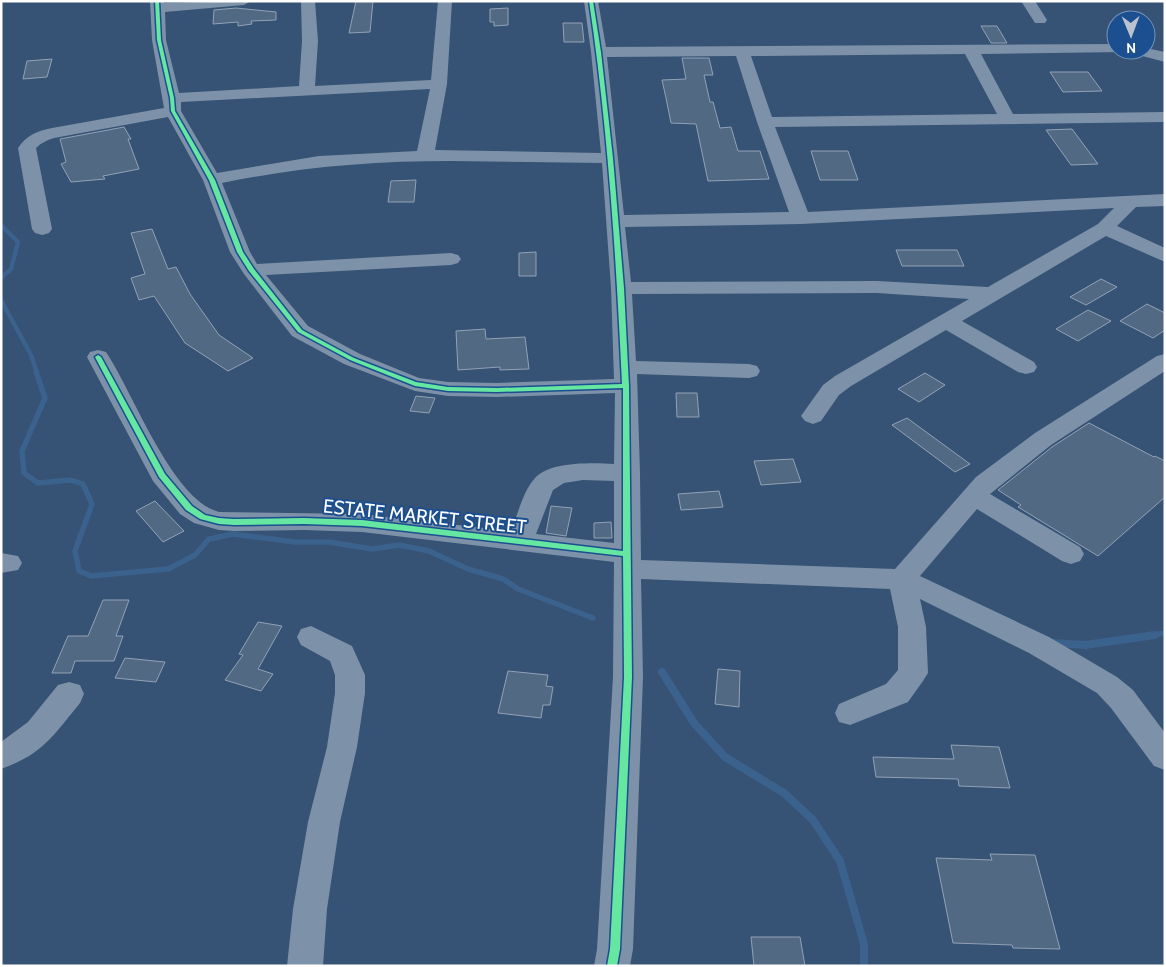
<svg xmlns="http://www.w3.org/2000/svg" width="1166" height="967" font-family="Cabin,sans-serif">
  <rect width="100%" height="100%" fill="#365274"/>
  <g fill="none" stroke-linecap="round" stroke-linejoin="round">
    <path stroke="#3b618d" stroke-width="4.5" d="M1,225L18,242L11,269L1,278
      M1,300L31,355L37,373"/>
    <path stroke="#3b618d" stroke-width="5.5" d="M36,372L45,398L22,451L24,473L38,483L71,480L83,484L92,504L75,551L79,571L91,576L168,569L195,555L209,539L233,534L295,542H329L372,549L399,545L429,551L468,569L503,579L518,589L593,618
      M1147,636L1165,633"/>
    <path stroke="#3b618d" stroke-width="8" d="M1053,643L1085,645L1155,635
      M662,672L694,723L725,757L784,793L813,820L840,861L864,944V966"/>
  </g>
  <path fill="#526984" stroke="#92a2b6" d="M356,1H373L370,32L349,33Z
    M236,8L276,12V20L251,21L252,24L238,26V22L213,24L214,10Z
    M508,8V25L494,26V22H490V9Z
    M563,23H582L584,42H564Z
    M981,26H997L1007,43H991Z
    M682,58H709L713,75H704L710,102H713L720,128L731,127L738,151H760L769,179L708,181L696,124L671,123L666,98L662,80L686,79Z
    M52,59L47,77L23,79L27,61Z
    M1050,72H1088L1102,91L1063,92Z
    M124,127L131,139H128L139,169L103,176L105,179L71,182L61,164L66,162L60,139Z
    M1072,129L1098,164L1071,165L1046,130Z
    M811,151H848L858,180H820Z
    M416,180L414,202H388L391,181Z
    M152,229L168,269L176,267L190,294L219,335L253,358L228,371L185,343L154,296L139,300L131,278L145,274L131,233Z
    M896,250H957L964,266H902Z
    M536,252V276H519V253Z
    M1101,279L1117,287L1086,305L1070,297Z
    M1147,304L1165,313V330L1153,338L1120,321Z
    M1088,310L1111,321L1078,341L1056,329Z
    M485,329L486,339L525,337L529,369L500,370V367L458,370L456,331Z
    M925,373L945,385L919,402L898,389Z
    M676,393H697L699,417H677Z
    M416,396L435,398L429,413L410,411Z
    M907,418L970,464L955,472L892,425Z
    M1089,423L1154,457L1155,456L1165,461V497L1098,556L1018,507L1021,505L998,490L1052,447Z
    M793,459L801,482L761,485L754,461Z
    M719,491L723,507L681,510L678,494Z
    M155,501L184,531L163,542L136,511Z
    M551,506L572,508L566,536L546,533Z
    M611,522L612,538H594V523Z
    M103,600H129L116,636H123L114,661H75L71,673H52L68,636H88Z
    M258,622L282,626L258,669L273,674L261,691L225,680L243,655L239,654Z
    M125,658L165,662L156,682L115,678Z
    M718,669L740,671L739,707L715,704Z
    M508,671L548,675L546,686L553,687L550,705H543L541,718L498,713Z
    M951,745L999,747L1010,788L959,786L958,779L876,777L873,757L954,759Z
    M990,854L1035,855L1060,949L1013,948L1012,945L953,943L936,858L992,860Z
    M751,937H800L805,966H754Z"/>
  <g fill="none" stroke-linecap="round" stroke-linejoin="round">
    <path fill="#7d92a8" fill-rule="evenodd" d="M150,1H164V3L251,1L244,5L165,12L166,40L179,93L299,86L302,41L301,1H315L318,41L315,86L431,80L438,1H452L447,84L435,150L601,153L591,52L584,1H598L606,47L1116,44V50H1123L1121,52L981,54L1013,114L1165,112V122L775,127L808,212L1165,194V206L1136,207L1117,226L1165,248V262L1106,236L962,321L1034,362L1037,367L1034,372L1026,374L1018,372L946,330L851,386L839,395L821,421L813,424L805,421L801,416L823,385L835,376L969,299L877,293L632,294L636,361L749,364L757,366L760,371L757,376L749,378L637,374L640,473L641,560L895,569L976,477L1035,433L1157,356L1165,354V371L1051,445L990,494L1080,547L1084,554L1080,561L1071,564L1062,561L977,509L920,576L1049,637L1117,677L1133,690L1165,733V770L1154,766L1111,708L1097,693L1029,653L920,599L926,627L928,673L923,681L908,702L850,725L839,722L835,713L839,704L886,684L898,670V627L890,589L641,579L643,677L633,949L630,966H594L597,949L613,677L614,562L362,532L304,530L234,531L219,530L194,523L180,514L153,481L87,357L90,352L98,350L106,352C133,392 172,500 219,512L362,514L511,531C518,514 523,491 535,478C551,461 593,463 614,464L615,393L497,397L448,396L415,391L344,364L292,336L244,274L230,252L203,180L168,117L54,138C47,140 41,143 36,148L52,229L49,233L42,235L35,233L32,229L18,148C27,135 37,131 52,128L164,108L152,40ZM965,54L997,114L772,117L751,56ZM736,56L757,122L789,212L624,215L607,57ZM430,89L417,151L319,156L217,173L181,111V102ZM451,161L602,163L611,288L614,379L497,383L448,382L419,378L360,354L308,326L266,275L451,265L458,263L461,259L458,255L451,253L257,264L250,252L222,183C299,167 372,161 451,161ZM1114,208L1098,224L988,287L877,281L631,282L625,227L801,224ZM583,480L614,481V543L536,534L553,490L564,483Z
      M1021,1H1035L1047,20L1045,23H1035Z
      M1146,48L1165,52V62L1131,53L1128,50H1146Z
      M1,553L18,556L22,563L18,570L1,573Z
      M311,626L352,646L365,675V693L357,747L340,822L327,909L323,966H287L293,909L308,822L327,747L335,693V675L330,661L301,645L297,637L301,629Z
      M69,682L80,685L84,694L80,703C53,736 43,754 1,769V742L28,722L58,685Z"/>
    <g stroke="#1b4f8f" stroke-width="3">
      <path id="cycleway" d="M155,1H159L161,40L174,98L175,111L215,180L243,252L254,269L302,330L354,358L416,382L448,387L497,388L622,384C616,256 608,128 589,1H593L601,52L613,158L624,288L629,386L632,677L620,949L617,966H607L610,949L624,677L623,556L362,526L304,524L234,525L219,524L200,519L186,510L159,477L95,357L98,355L101,357L165,474L192,506L205,515L219,518L234,519L304,518L362,520L623,551V388L497,392L448,391L415,386L350,360L298,332L249,271L237,252L209,180L171,111L170,98L157,40Z"/>
    </g>
    <use href="#cycleway" fill="#66e7a1" fill-rule="evenodd"/>
  </g>
  <g text-anchor="middle" stroke-width="4" stroke-linejoin="round" paint-order="stroke">
    <g font-size="19" fill="#fff" stroke="#1b4f8f">
      <text transform="translate(425 516) rotate(6)" y="7">ESTATE MARKET STREET</text>
    </g>
  </g>
  <rect width="1166" height="967" fill="none" stroke="#ffffff" stroke-width="5"/>
  <g transform="translate(1131 35) rotate(179)"><circle r="24" fill="#1b4f8f" stroke="#7695bc"/>
  <path d="M0-4L9 19L0 12L-9 19Z" fill="#b9c2ce"/>
  <text y="-8" font-size="14" font-weight="bold" text-anchor="middle" fill="#ffffff">N</text>
  </g>
</svg>
